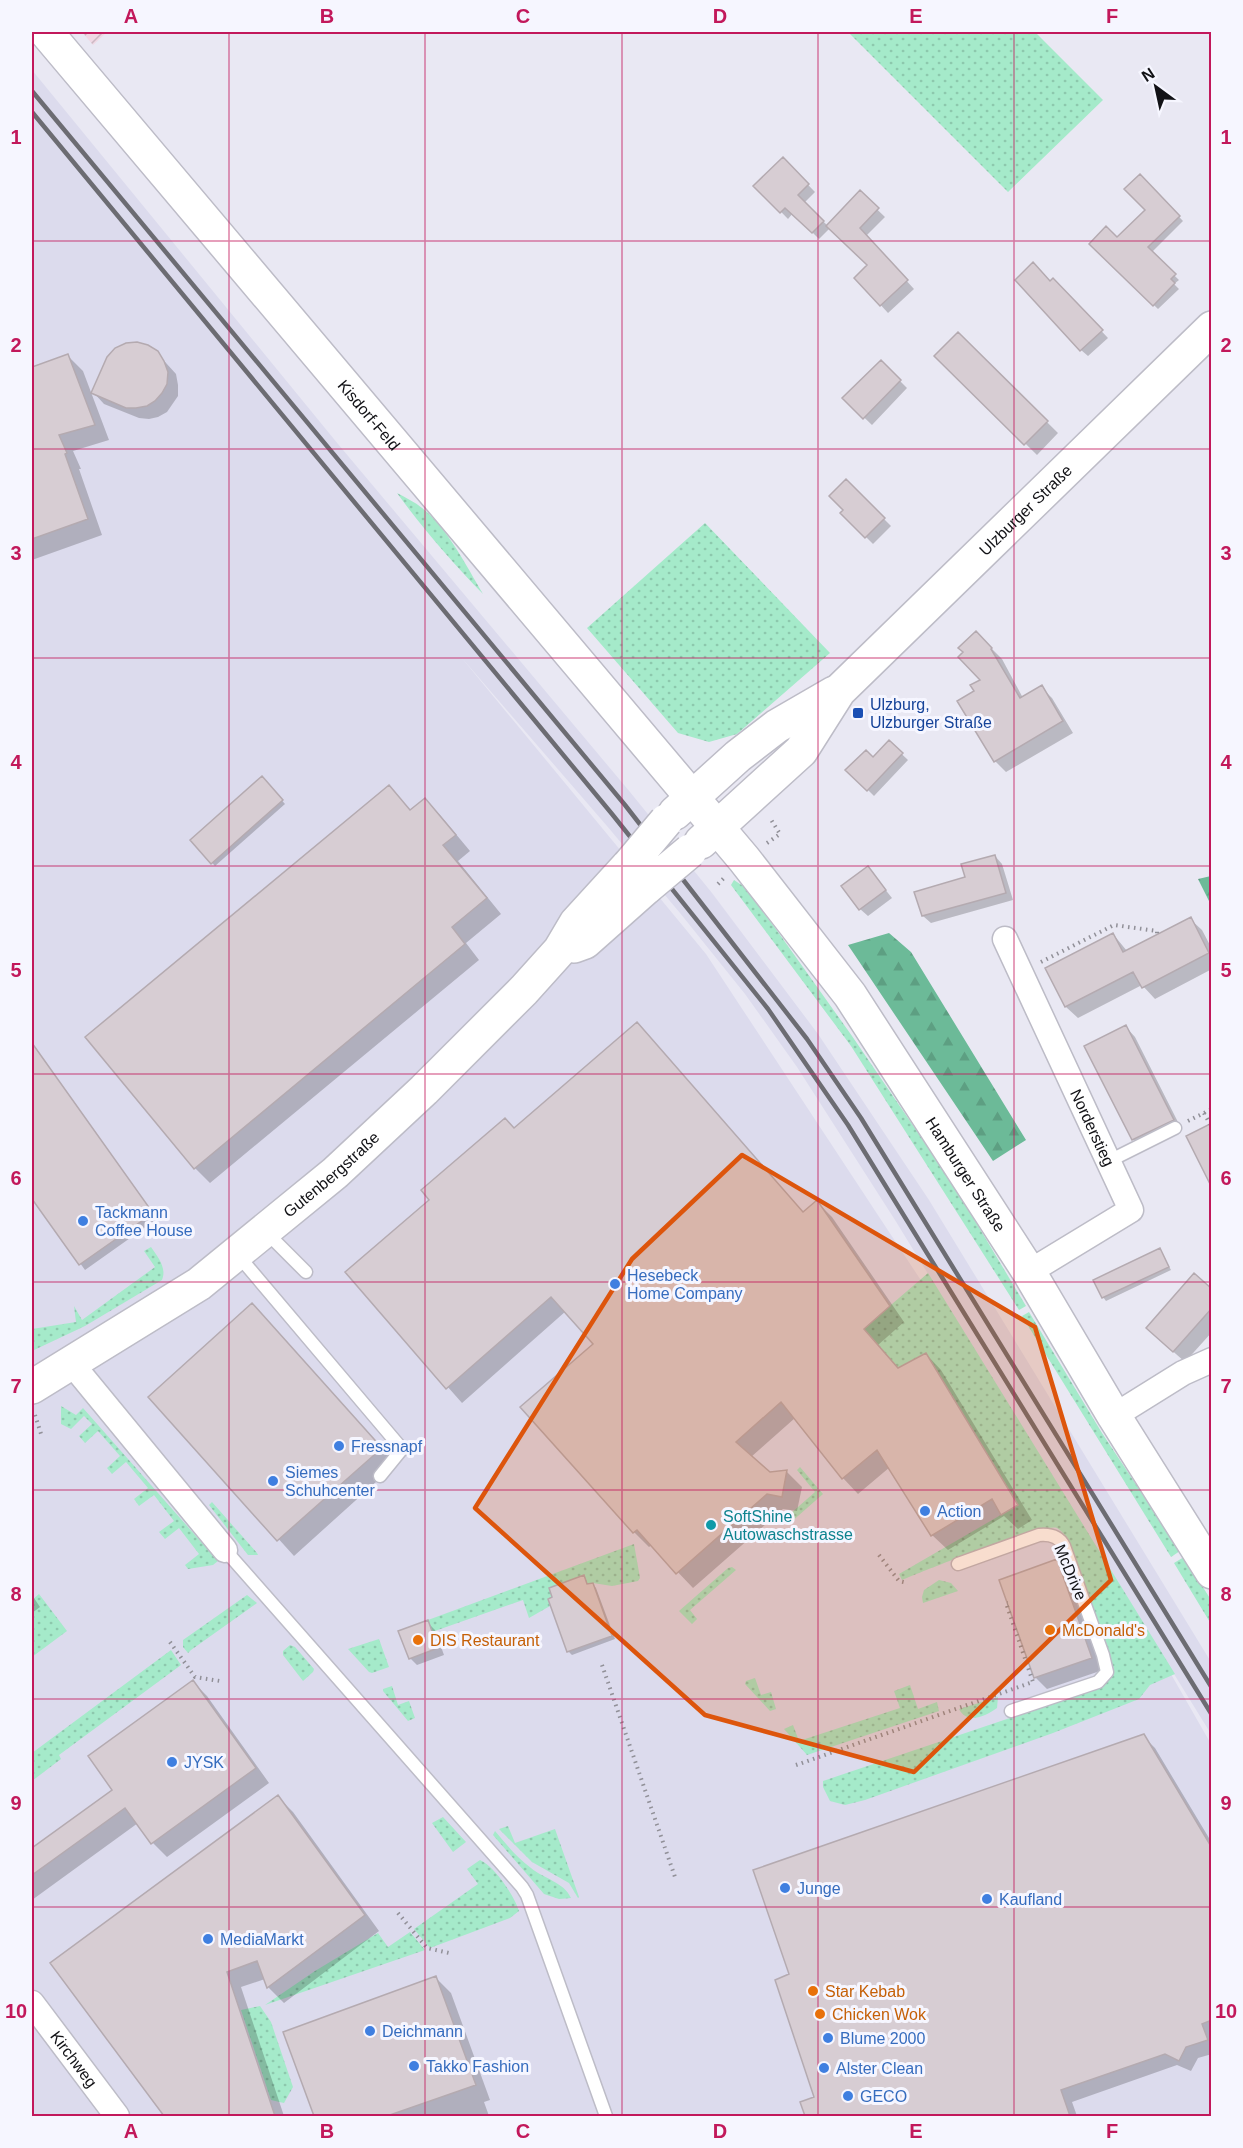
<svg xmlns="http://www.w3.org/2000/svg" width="1243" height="2148" font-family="Helvetica,sans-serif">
  <defs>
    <pattern id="industrial-furrows" width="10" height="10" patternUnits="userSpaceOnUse" patternTransform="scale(1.5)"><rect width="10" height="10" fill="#efd8e4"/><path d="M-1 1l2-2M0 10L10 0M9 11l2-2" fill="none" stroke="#ccb8c3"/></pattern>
    <pattern id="green-dots" width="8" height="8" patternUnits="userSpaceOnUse" patternTransform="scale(1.5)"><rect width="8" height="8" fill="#a5eaca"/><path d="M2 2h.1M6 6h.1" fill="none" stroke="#8dc8ad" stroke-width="1.8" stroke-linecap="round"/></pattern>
    <pattern id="forest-firs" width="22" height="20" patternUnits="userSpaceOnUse" patternTransform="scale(1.5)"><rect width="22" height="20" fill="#6cba98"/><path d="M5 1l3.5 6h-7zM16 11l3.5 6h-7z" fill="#5d9f82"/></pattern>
  </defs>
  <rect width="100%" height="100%" fill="#e9e8f3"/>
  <path fill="#dcdbed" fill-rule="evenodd" d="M32,70L338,444L630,792L712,893L818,1034L929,1200L1211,1662V1734L1132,1606L1211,1744V2116H32ZM461,657L607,826L680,913L745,994L797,1067L895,1220L1084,1528L706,954Z"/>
  <path fill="url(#industrial-furrows)" d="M82,32H107L93,45Z"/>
  <path fill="url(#green-dots)" d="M848,32H1035L1103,100L1008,192Z
    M397,493C406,498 415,502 422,508C447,527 467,567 483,594C452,562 423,529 397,493Z
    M705,523L830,653L737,734L709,742L678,733L587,628Z
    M734,880L743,886L773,925L852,1036L953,1184L1026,1306L1019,1310L851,1046L731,885Z
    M151,1247C158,1257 167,1268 162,1280L85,1326L32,1351V1329L76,1322L74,1306L82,1320L155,1267L144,1251Z
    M928,1273L1175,1674L1150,1685L1139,1699L1053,1733L865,1800L845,1805L830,1801L823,1787V1781L1099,1688L1114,1669L1071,1546C1068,1540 1063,1531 1057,1528C1043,1522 922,1572 902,1580L899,1574L1018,1505L926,1353L898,1368L863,1329Z
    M1029,1312L1102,1433L1180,1551L1171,1557L1022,1316Z
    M61,1406L76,1415L83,1408L218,1561L213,1565L188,1569L185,1565L199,1554L179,1528L165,1539L159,1532L174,1521L154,1495L139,1506L134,1499L148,1488L126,1462L112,1474L107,1468L120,1456L98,1431L85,1443L79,1436L92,1424L84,1416L71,1429L61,1424Z
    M800,1467L823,1494L790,1523V1514L815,1492L797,1470Z
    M212,1502L257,1553L258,1555H248L209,1505Z
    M634,1544L640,1578L638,1581L612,1586L593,1583L587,1584L584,1576L549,1588L552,1597L548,1599L550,1606L529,1618L523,1600L432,1632L428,1620Z
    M1184,1557L1211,1600V1624L1174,1563Z
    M732,1567L736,1570L690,1610L697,1619L692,1624L679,1611L728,1568Z
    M939,1580L951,1583L958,1591L923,1603L922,1597L924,1590Z
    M39,1594L67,1631L32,1657V1600Z
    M247,1595L257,1603L191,1650L188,1653L183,1647V1640Z
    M379,1639L389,1667L372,1673L369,1672L348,1649Z
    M290,1645L295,1647L314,1669L313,1672L303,1681L283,1655V1651Z
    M171,1650L181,1665L59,1755L61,1759L32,1781V1753Z
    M755,1678L761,1695L771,1692L776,1709L770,1711L745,1684L746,1681Z
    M910,1685L918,1709L937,1702L939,1711L807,1755L784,1729L793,1725L799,1741L900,1708L894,1691Z
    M392,1686L398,1705L409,1701L415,1718L408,1721L383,1691V1689Z
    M998,1697L997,1708C986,1716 967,1725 959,1709Z
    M443,1817L466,1842L453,1852L432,1823Z
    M508,1826L515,1843L555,1829L579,1897L578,1898L569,1883L532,1862L499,1829Z
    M495,1831C506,1844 517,1858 531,1868C544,1879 564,1882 571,1898L559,1899L544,1894L493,1835Z
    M480,1860C494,1866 514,1895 519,1911L510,1918L430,1948L414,1929L478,1884L467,1869Z
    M410,1932L425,1950L265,2005L315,1971L378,1933L388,1947Z
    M260,2006L271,2022L293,2087L284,2103L271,2100L241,2010Z"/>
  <path fill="url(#forest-firs)" d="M1211,876H1212L1211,905L1198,879Z
    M889,933L911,952L1026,1140L993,1161L848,945Z"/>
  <path fill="#0003" d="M783,159L815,192L804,203L828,226L860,193L885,217L866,236L914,289L888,313L856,278L869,266L830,228L819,239L793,213L788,219L756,186Z
    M1140,176L1183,221L1151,253L1179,280L1174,284L1179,289L1158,309L1091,244L1117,239L1147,210Z
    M1053,280L1108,338L1088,356L1081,350L1051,282Z
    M958,334L1058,433L1037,455L937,356Z
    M157,353L176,374L178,385V396L167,412L158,417L149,419L139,418L104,404L93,392Z
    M68,356L83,371L109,440L73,451L81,469H79L102,535L32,560V369Z
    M881,362L907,388L872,425L844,398Z
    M846,481L891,526L873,544L842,513L845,510Z
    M976,633L1002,659L1023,698L1041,687L1052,698L1073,733L1006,772L995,761L976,691L982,680Z
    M889,742L908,760L874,796L848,770L873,759Z
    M262,778L285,804L215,866L192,840Z
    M389,787L411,811L425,800L440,815L470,851L458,861L501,914L466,943L479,960L210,1183L195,1168Z
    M995,856L1002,864L1013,900L931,923L923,916L916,893L967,878Z
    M868,868L892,898L868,916L860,909Z
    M1190,919L1202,930L1212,949V969L1155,999L1142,985L1078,1018L1066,1007L1047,969L1113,934L1127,951Z
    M637,1024L804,1213L817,1202L832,1217L904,1322L878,1345L899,1369L926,1354L941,1370L1032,1520L1018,1529L1004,1516L948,1550L932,1535L890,1467L858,1494L843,1478L795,1418L751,1457L769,1473L787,1472L802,1487L797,1511L783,1509L693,1588L652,1545L649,1547L634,1532L595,1344L566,1311L462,1403L347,1273Z
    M1126,1027L1135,1037L1182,1130L1143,1149L1133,1139Z
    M32,1043L157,1219L85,1270L32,1196Z
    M1160,1250L1171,1270L1106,1301L1103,1297Z
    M1212,1291V1332L1185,1362L1159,1339Z
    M252,1305L396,1464L294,1556L150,1397Z
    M1057,1561L1068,1572L1103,1670L1047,1689L1036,1678L1001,1581Z
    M583,1577L589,1586L592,1584L596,1588L615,1639L572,1655L569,1652L550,1600Z
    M32,1595L40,1607L32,1613Z
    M427,1622L435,1630L444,1655L417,1665L410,1658Z
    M193,1682L207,1696L269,1783L167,1857L153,1843L138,1823L32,1900V1850L114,1790Z
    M1143,1736L1155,1748L1212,1843V2054L1198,2058L1191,2071L1177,2065L1072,2102L1077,2116H807L802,2103L816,2098L791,1975Z
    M278,1797L293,1812L379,1931L284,2003L269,1988L265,1979L241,1987L284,2116H166L52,1963Z
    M436,1978L451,1993L490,2100L484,2102L489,2116H315L285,2033Z"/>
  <path fill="#d7cdd3" stroke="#b4aab0" stroke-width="1.5" d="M783,157L809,184L798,195L824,221L812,233L785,208L780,213L753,186Z
    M1140,174L1180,216L1148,247L1176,274L1171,279L1175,283L1153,306L1089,244L1106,226L1117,237L1145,210L1124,189Z
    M860,190L879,208L860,228L908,280L880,306L854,278L867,265L826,226Z
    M1033,262L1050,281L1053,278L1103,330L1080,351L1015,280Z
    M958,332L1048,421L1024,445L934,356Z
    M137,342L148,345L158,351L164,361L168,372L167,384L162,393L155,401L147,406L136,408H126L91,393L107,357L115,348L126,343Z
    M68,354L95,425L59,435L67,453L65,454L88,519L32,539V367Z
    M881,360L901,380L863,419L842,398Z
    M846,479L885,518L865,538L840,513L843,510L829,496Z
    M976,631L992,648L991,649L1020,698L1042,685L1063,721L994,762L957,701L974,691L970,685L980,680L958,657L963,652L958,648Z
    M889,740L903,753L867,791L845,770L866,750L873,757Z
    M262,776L283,800L211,864L190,840Z
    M389,785L410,810L425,798L456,835L443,845L487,898L452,927L465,944L194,1169L85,1037Z
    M995,855L1006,893L922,916L914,892L965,877L961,864Z
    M868,866L886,890L859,910L841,886Z
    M1191,917L1209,953L1142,988L1133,972L1065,1007L1045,968L1113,933L1123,952Z
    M637,1022L803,1212L817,1200L890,1306L864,1329L898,1368L926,1353L1018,1505L1001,1515L992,1499L931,1536L877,1450L842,1479L781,1402L736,1442L770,1472L787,1470L782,1497L767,1494L676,1574L637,1530L633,1533L520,1407L593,1344L551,1297L446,1389L345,1272L429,1200L421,1190L505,1118L514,1128Z
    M1126,1025L1174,1120L1132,1140L1084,1046Z
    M32,1043L153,1213L79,1265L32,1199Z
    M1212,1123V1188L1186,1136Z
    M1160,1248L1169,1267L1102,1298L1093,1280Z
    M1194,1273L1212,1289V1308L1173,1352L1146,1328Z
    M252,1303L382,1448L277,1541L148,1397Z
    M1057,1559L1092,1658L1034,1678L999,1580Z
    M584,1575L587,1584L593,1583L612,1636L567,1652L548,1599L552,1597L549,1588Z
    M428,1620L438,1648L409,1659L398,1631Z
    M193,1680L256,1768L151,1844L125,1808L32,1875V1848L112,1790L88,1756Z
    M1144,1734L1212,1848V2020L1202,2024L1208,2040L1186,2047L1179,2061L1165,2054L1061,2090L1070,2116H805L800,2102L814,2097L775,1980L789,1974L753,1870Z
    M278,1795L365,1915L267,1988L257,1961L227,1972L275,2116H164L50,1963Z
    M436,1976L476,2085L387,2116H314L283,2032Z"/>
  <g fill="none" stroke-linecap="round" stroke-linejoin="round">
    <g stroke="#bdbcc7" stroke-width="15">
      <path id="lane" d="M1109,1161L1175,1128
        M265,1231L306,1272
        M237,1254L402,1449L380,1476
        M225,1550L522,1887L527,1895L537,1923L606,2116
        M958,1564L1039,1535C1050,1534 1059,1536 1064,1546L1103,1655L1107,1672L1098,1682L1011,1711"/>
    </g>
    <g stroke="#bdbcc7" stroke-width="27">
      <g id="street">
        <path id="s1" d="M1005,939L1131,1210L1029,1272"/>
        <path d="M72,1364L225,1550"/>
        <path d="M1114,1416L1183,1373L1212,1360"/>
        <path id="s2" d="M32,2003L117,2116"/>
      </g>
    </g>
    <g stroke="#bdbcc7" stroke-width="36">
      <g id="secondary">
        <path id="s3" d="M46,32L744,859L850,995L1029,1272L1114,1416L1212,1572"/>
        <path d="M675,813L738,756L777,726L834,693"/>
        <path id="s4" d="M701,842L801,751L839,691L1212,328"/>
        <path d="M574,946L585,942L647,887"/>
        <path id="s5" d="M32,1387L199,1284L335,1173L424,1090L524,990L560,950L576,923L629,865"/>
      </g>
    </g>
    <path stroke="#919098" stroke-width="4" stroke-dasharray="1.5 4.5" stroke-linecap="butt" d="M767,843L780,834L770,818
      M718,884L724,878
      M1041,962L1114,925L1157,931V934
      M1204,1113L1210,1124
      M1188,1121L1212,1109
      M35,1415L42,1437
      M879,1555L899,1581L908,1583
      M170,1642L195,1677L220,1681
      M602,1665L675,1877
      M796,1765L1033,1682L1006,1603H1008
      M398,1913L427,1948L449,1953"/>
    <use href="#lane" stroke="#fff" stroke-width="12"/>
    <use href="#street" stroke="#fff" stroke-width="24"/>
    <use href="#secondary" stroke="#fff" stroke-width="33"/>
    <path stroke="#6c6c72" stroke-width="4.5" d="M32,91L625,805L807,1039L861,1118L1212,1688
      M32,112L612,814L768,1009L848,1125L1212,1715"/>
    <g stroke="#bdbcc7" stroke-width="36" stroke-linecap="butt">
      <path id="secondary-bridge" d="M629,865L666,821
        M647,887L690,851"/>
    </g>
    <use href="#secondary-bridge" stroke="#fff" stroke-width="33"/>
  </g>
  <path fill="#dd550c" fill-opacity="0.2" stroke="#dd550c" stroke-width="4.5" stroke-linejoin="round" d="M742,1155L1035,1327L1111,1580L914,1772L705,1715L475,1508L632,1259Z"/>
  <path fill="none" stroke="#c2185b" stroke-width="1.5" stroke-opacity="0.55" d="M229,32V2116M425,32V2116M622,32V2116M818,32V2116M1014,32V2116M32,241H1212M32,449H1212M32,658H1212M32,866H1212M32,1074H1212M32,1282H1212M32,1490H1212M32,1699H1212M32,1907H1212"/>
  <rect fill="#1a4fb4" stroke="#f6f6ff" stroke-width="2" x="852" y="707" width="12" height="12" rx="3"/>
  <g fill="#3f7fe0" stroke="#f6f6ff" stroke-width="2">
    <circle cx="83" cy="1221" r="6"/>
    <circle cx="615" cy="1284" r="6"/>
    <circle cx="339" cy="1446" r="6"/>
    <circle cx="273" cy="1481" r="6"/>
    <circle cx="925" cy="1511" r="6"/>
    <circle cx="172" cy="1762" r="6"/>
    <circle cx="785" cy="1888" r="6"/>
    <circle cx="987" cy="1899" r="6"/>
    <circle cx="208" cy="1939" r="6"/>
    <circle cx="370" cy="2031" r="6"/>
    <circle cx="828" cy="2038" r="6"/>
    <circle cx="414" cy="2066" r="6"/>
    <circle cx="824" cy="2068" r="6"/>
    <circle cx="848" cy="2096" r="6"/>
  </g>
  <circle fill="#0f9aa8" stroke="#f6f6ff" stroke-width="2" cx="711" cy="1525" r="6"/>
  <g fill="#e8710a" stroke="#f6f6ff" stroke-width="2">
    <circle cx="1050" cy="1630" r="6"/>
    <circle cx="418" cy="1640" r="6"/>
    <circle cx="813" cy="1991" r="6"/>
    <circle cx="820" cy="2014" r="6"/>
  </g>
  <g text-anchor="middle" stroke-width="6" stroke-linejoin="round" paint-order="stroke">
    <g font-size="16" fill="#121216" stroke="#f6f6ff">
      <text dy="6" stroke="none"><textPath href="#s3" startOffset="501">Kisdorf-Feld</textPath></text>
      <text dy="6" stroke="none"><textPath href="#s4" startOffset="466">Ulzburger Straße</textPath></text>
      <text dy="6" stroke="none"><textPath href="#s1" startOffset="208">Norderstieg</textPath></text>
      <text dy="6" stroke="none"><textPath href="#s5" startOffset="368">Gutenbergstraße</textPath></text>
      <text dy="6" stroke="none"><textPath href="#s3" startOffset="1468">Hamburger Straße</textPath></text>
      <text transform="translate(1071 1572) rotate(67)" y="6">McDrive</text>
      <text dy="6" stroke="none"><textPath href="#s2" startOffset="70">Kirchweg</textPath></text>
    </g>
    <g font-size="16" fill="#164399" stroke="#f6f6ff" text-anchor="start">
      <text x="870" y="710">Ulzburg,<tspan x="870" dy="18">Ulzburger Straße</tspan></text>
    </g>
    <g font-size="16" fill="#366cbe" stroke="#f6f6ff" text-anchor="start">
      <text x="95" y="1218">Tackmann<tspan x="95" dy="18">Coffee House</tspan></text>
      <text x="627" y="1281">Hesebeck<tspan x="627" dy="18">Home Company</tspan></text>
      <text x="351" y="1452">Fressnapf</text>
      <text x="285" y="1478">Siemes<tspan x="285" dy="18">Schuhcenter</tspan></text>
      <text x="937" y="1517">Action</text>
      <text x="184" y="1768">JYSK</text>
      <text x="797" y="1894">Junge</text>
      <text x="999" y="1905">Kaufland</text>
      <text x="220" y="1945">MediaMarkt</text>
      <text x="382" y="2037">Deichmann</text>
      <text x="840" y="2044">Blume 2000</text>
      <text x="426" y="2072">Takko Fashion</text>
      <text x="836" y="2074">Alster Clean</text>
      <text x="860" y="2102">GECO</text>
    </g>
    <g font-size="16" fill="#0d838f" stroke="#f6f6ff" text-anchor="start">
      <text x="723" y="1522">SoftShine<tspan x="723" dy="18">Autowaschstrasse</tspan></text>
    </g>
    <g font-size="16" fill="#c56008" stroke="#f6f6ff" text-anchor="start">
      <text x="1062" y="1636">McDonald's</text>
      <text x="430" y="1646">DIS Restaurant</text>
      <text x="825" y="1997">Star Kebab</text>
      <text x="832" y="2020">Chicken Wok</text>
    </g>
  </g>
  <rect width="1243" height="2148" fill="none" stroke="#f6f6ff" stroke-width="66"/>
  <g transform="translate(1156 87) rotate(327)" stroke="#f6f6ff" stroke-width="4.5" paint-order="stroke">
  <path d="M0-4.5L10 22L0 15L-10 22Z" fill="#121216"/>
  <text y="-9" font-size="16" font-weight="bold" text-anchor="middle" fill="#121216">N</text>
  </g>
  <rect x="33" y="33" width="1177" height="2082" fill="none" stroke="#c2185b" stroke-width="2"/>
  <g font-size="20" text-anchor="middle" font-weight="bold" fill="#c2185b">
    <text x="131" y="23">A</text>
    <text x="327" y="23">B</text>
    <text x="523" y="23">C</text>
    <text x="720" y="23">D</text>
    <text x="916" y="23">E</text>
    <text x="1112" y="23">F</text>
    <text x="16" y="144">1</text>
    <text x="1226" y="144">1</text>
    <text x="16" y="352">2</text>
    <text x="1226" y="352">2</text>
    <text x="16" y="560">3</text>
    <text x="1226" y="560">3</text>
    <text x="16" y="769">4</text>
    <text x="1226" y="769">4</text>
    <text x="16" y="977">5</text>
    <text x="1226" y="977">5</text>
    <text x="16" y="1185">6</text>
    <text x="1226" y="1185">6</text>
    <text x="16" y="1393">7</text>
    <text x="1226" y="1393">7</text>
    <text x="16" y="1601">8</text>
    <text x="1226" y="1601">8</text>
    <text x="16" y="1810">9</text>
    <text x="1226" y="1810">9</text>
    <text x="16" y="2018">10</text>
    <text x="1226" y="2018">10</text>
    <text x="131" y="2138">A</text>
    <text x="327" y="2138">B</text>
    <text x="523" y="2138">C</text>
    <text x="720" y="2138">D</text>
    <text x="916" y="2138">E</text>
    <text x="1112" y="2138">F</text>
  </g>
</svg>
